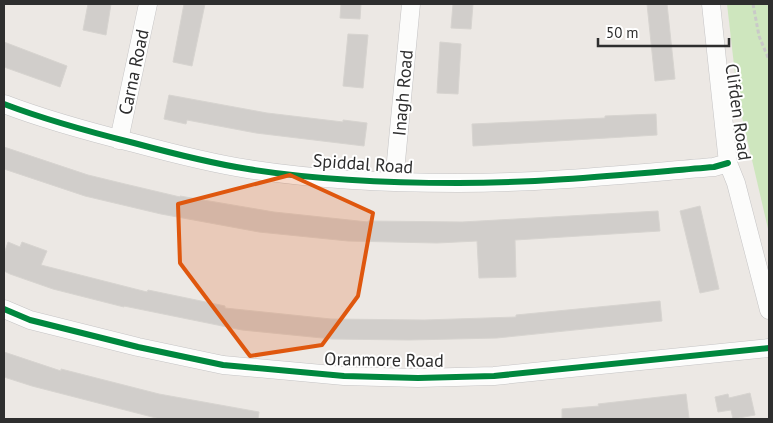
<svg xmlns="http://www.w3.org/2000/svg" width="773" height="423" font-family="'PT Sans',sans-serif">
  <rect width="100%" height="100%" fill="#ece8e4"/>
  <path fill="#cee6be" d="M727,4H769V233L738,100Z"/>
  <path fill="#d1cecb" stroke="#d7d4d0" d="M88,4H111L106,35L83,30Z
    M184,4H205L192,66L173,62Z
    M341,4H361L360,19L340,18Z
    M453,4H473L471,29L451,28Z
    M647,4H667L675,79L655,81Z
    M348,34L368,35L363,88L343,86Z
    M4,42L67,66L60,87L4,67Z
    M440,42L461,44L458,94L437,93Z
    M169,95L267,113L343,122V120L367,123L364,146L256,133L187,120L186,124L164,119Z
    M656,114L657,135L473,146L472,124L605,118V116Z
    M4,147L88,175L125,184L180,197V196L274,212L368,222V221L462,222L658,211L660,231L515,240L516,277L479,278L477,241L437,243L348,241L259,232L161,214L85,196L4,169Z
    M700,206L719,289L700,293L680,211Z
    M8,242L20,247L22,242L47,251L41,265L147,292L148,290L225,306V308L331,319L424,320L516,317V315L660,301L662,321L497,338L409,340L332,339L242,330L124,306V307L53,289L10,274L4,271V254Z
    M4,352L61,371V369L159,394L259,412L258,419H160L32,386L4,377Z
    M750,393L755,415L733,419L731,410L718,412L715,397L728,394L729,398Z
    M686,394L689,418L562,419V409L599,406L598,404Z"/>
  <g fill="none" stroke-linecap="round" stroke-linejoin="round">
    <g stroke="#c5c4c5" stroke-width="19">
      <path id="street" d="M711,4L728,163L736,183L769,310
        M4,104C46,120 90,132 134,143C171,153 209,163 248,169C317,180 388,183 458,183C544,183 629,174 714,167L728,163
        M119,140L148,4
        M394,182L411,4
        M4,309L30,320L138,347L223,365L344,376L418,378L494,376L769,348"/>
    </g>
    <path stroke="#c9c9c8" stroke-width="3" stroke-dasharray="4 2.5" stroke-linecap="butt" d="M753,4L759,36L769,60"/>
    <use href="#street" stroke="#fcfcfb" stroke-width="18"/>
    <g stroke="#fff" stroke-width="9">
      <path id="cycleway" d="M4,104C46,120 90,132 134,143C171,153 209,163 248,169C317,180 388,183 458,183C544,183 629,174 714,167L728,163
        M4,309L30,320L138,347L223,365L344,376L418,378L494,376L769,348"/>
    </g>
    <use href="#cycleway" stroke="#00873e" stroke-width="6"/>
  </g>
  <path fill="#df570e" fill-opacity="0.2" stroke="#df570e" stroke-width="4" stroke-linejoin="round" d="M290,175L373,213L358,296L322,345L250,356L180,263L178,204Z"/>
  <g text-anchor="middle" stroke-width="4" stroke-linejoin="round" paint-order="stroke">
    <g font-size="18" fill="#2e2e2e" stroke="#fff">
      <text transform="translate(134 72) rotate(-78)" y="6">Carna Road</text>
      <text transform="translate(403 93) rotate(-85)" y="6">Inagh Road</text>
      <text transform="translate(738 112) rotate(82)" y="6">Clifden Road</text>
      <text transform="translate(363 164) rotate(4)" y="6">Spiddal Road</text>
      <text transform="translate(384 360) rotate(1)" y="6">Oranmore Road</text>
    </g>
  </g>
  <rect width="773" height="423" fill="none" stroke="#2e2e2e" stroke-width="10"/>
  <path d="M598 38v8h131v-8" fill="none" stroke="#2e2e2e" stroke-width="2.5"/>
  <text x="606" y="38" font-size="15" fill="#2e2e2e" stroke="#ffffff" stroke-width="4" paint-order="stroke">50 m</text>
</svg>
